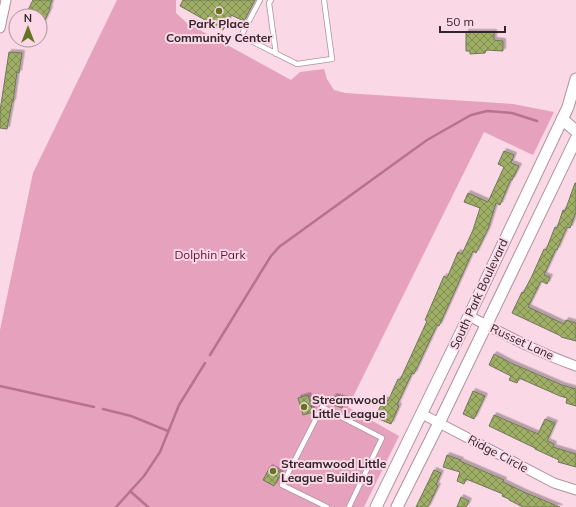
<svg xmlns="http://www.w3.org/2000/svg" width="576" height="507" font-family="Mulish,sans-serif">
  <defs>
    <pattern id="building-cross-hatch" width="8" height="8" patternUnits="userSpaceOnUse"><rect width="8" height="8" fill="#9fae65"/><path d="M0 0l8 8M0 8l8-8" fill="none" stroke="#828d53"/></pattern>
    <filter id="shadow"><feDropShadow dx="2.5" dy="-2.5" stdDeviation="0" flood-color="#0004"/></filter>
  </defs>
  <rect width="100%" height="100%" fill="#fad8e5"/>
  <path fill="#e6a1bd" d="M117,0H176V13L187,23L291,80L300,72L324,69L327,79L334,90L345,93L513,104L554,112L533,155L484,132L348,407L399,436L364,507H0V330L33,173Z"/>
  <g fill="none" stroke-linecap="round" stroke-linejoin="round">
    <path stroke="#b9718f" stroke-width="2.5" d="M210,355L261,272L271,256L279,247L427,140L471,115L487,111L512,113L537,121
      M0,386L94,407
      M103,409L131,416L168,431
      M130,491L148,507
      M116,507L144,476L160,452L179,405L205,363"/>
  </g>
  <path fill="url(#building-cross-hatch)" stroke="#6f765b" filter="url(#shadow)" d="M33,0H52L49,9H50L40,30V16H25Z
    M183,0H255L244,21L231,15L223,30L180,6Z
    M466,32H494V40L503,41V51L486,50L485,53L470,54V51H466Z
    M9,52L22,53L19,73L17,72L13,102H12L7,129L0,128V111Z
    M504,151L514,155L511,163L519,166L512,180L511,179L500,205L496,203L488,229L476,253L473,251L439,326L437,325L414,374L412,373L397,405L399,406L391,424L379,419L382,413L378,411L384,399L388,401L398,379L400,380L427,321L425,320L444,276L447,278L458,252L462,254L473,230L480,208L464,202L468,193L488,202L504,167L498,164Z
    M575,183H576V212L570,228L567,227L557,250L556,249L544,275L550,277L547,284L541,281L528,307L564,324L566,320L576,323V341L561,337V336L512,313L522,292L523,293L532,276L544,249L546,250L555,227L557,228L563,210L565,211Z
    M494,354L511,363L562,385L576,389V406L566,403L567,398L560,396L519,378L517,383L509,380L511,376L489,365Z
    M473,391L485,396L474,419L463,414Z
    M308,395L313,412L303,415L298,398Z
    M334,396L345,399L342,408L331,404Z
    M494,415L538,434L545,419L555,423L547,441L554,444L553,447L576,454V467L558,462L559,460L535,449V448L489,426Z
    M447,455L461,460L460,461L504,480L503,482L526,493L560,507H523L509,500V499L502,496L503,494L466,479L464,484L457,481L460,472L443,467Z
    M270,467L281,473L274,486L263,480Z
    M434,470L441,473L436,485L438,486L428,507H416Z
    M461,497L469,501L466,507H457Z"/>
  <g fill="none" stroke-linecap="round" stroke-linejoin="round">
    <g stroke="#b0919d" stroke-width="6">
      <path id="service" d="M260,0L241,36L297,64L332,59L324,0
        M271,0L269,3L276,54
        M327,507L282,485L322,407L382,438L349,507"/>
    </g>
    <g stroke="#b0919d" stroke-width="11">
      <path id="minor" d="M0,28L6,0
        M469,316C504,334 539,353 576,366
        M422,414L554,483L576,490"/>
    </g>
    <g stroke="#b0919d" stroke-width="13">
      <path id="tertiary" d="M562,119L576,131
        M376,507L469,316L568,107L576,79
        M397,507L439,423L576,139"/>
    </g>
    <use href="#service" stroke="#fff" stroke-width="4.5"/>
    <use href="#minor" stroke="#fff" stroke-width="9"/>
    <use href="#tertiary" stroke="#fff" stroke-width="11"/>
  </g>
  <g fill="#667421" stroke="#fad8e5" stroke-width="1.5">
    <circle cx="219" cy="11" r="4"/>
    <circle cx="304" cy="407" r="4"/>
    <circle cx="273" cy="471" r="4"/>
  </g>
  <g text-anchor="middle" stroke-width="4" stroke-linejoin="round" paint-order="stroke">
    <g font-size="12" font-weight="bold" fill="#32262b" stroke="#fad8e5" text-anchor="start">
      <text x="219" y="28" text-anchor="middle">Park Place<tspan x="219" dy="14">Community Center</tspan></text>
      <text x="312" y="404">Streamwood<tspan x="312" dy="14">Little League</tspan></text>
      <text x="281" y="468">Streamwood Little<tspan x="281" dy="14">League Building</tspan></text>
    </g>
    <g font-size="12" fill="#650c3e" stroke="#fad8e5">
      <text x="210" y="259">Dolphin Park</text>
    </g>
    <g font-size="12" fill="#32262b" stroke="#fad8e5">
      <text transform="translate(479 294) rotate(-65)" y="4">South Park Boulevard</text>
      <text transform="translate(522 342) rotate(25)" y="4">Russet Lane</text>
      <text transform="translate(498 454) rotate(28)" y="4">Ridge Circle</text>
    </g>
  </g>
  <g transform="translate(28 28)"><circle r="19" fill="#fad8e5" stroke="#aa919b"/>
  <path d="M0-3L7 15L0 10L-7 15Z" fill="#667421"/>
  <text y="-6" font-size="11" font-weight="bold" text-anchor="middle" fill="#32262b">N</text>
  </g>
  <path d="M440 26v6h65v-6" fill="none" stroke="#32262b" stroke-width="2"/>
  <text x="446" y="26" font-size="12" fill="#32262b" stroke="#fad8e5" stroke-width="3" paint-order="stroke">50 m</text>
</svg>
